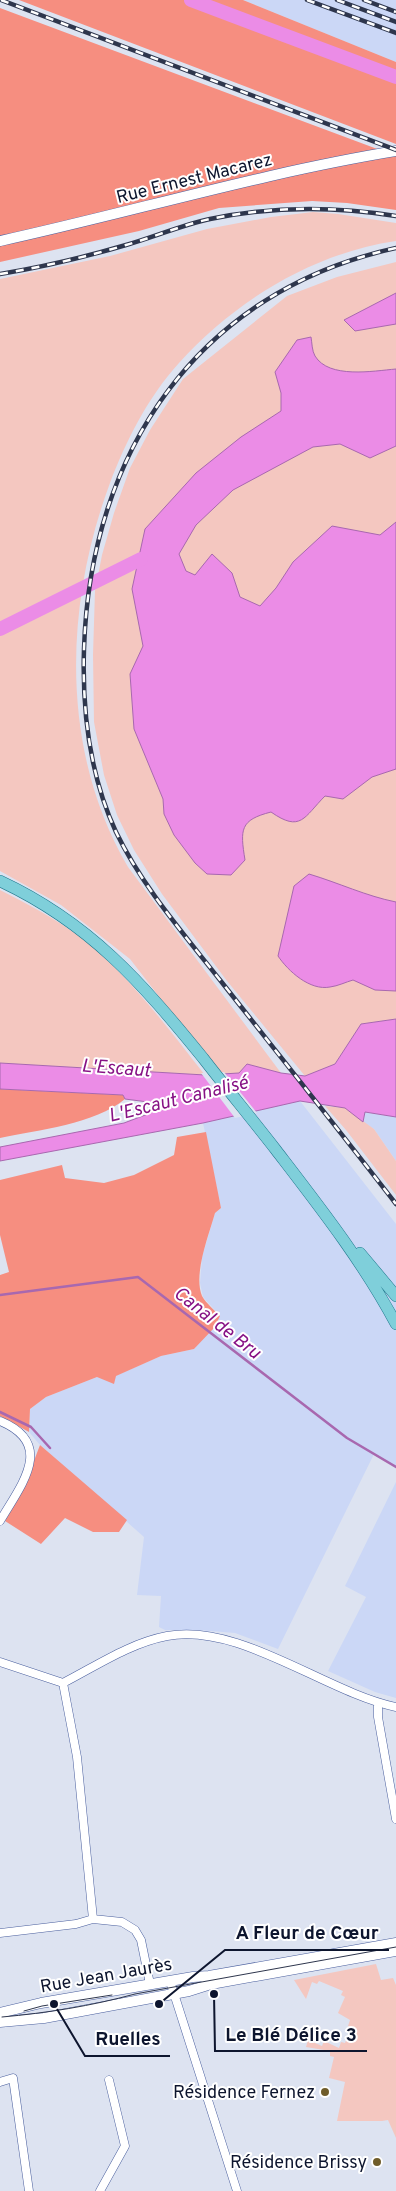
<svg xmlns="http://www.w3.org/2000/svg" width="396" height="2191" font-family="Overpass,sans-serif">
  <rect width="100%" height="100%" fill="#dde3f1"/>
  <path fill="#cbd7f6" d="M243,0H396V62Z
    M300,1101L396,1224V1466L374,1454L278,1649L235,1633L198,1630H165L159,1627L161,1596L137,1595L144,1537L40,1445L29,1432L30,1409L46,1397L97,1377L115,1376L161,1356L194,1349L220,1316L203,1297L200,1283L202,1257L215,1213L221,1208L203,1123Z
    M364,1112L396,1117V1161L374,1129L363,1122Z
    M396,1482V1698L375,1692L328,1671L366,1597L345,1586Z"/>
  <path fill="#f4c7c0" d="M313,212L338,214L396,223V241C313,253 235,301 179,363C148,397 126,441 110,483C64,606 60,751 128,867L281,1073L247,1064L239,1073L219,1074L130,959L61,905L0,871V279L110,256L207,229L271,217Z
    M396,262V1019L361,1024L335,1064L305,1076L227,981L162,894L134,850L117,815L104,775L94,722L93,655L95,591L102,555L114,513L130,468L150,430L183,379L287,296L337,277Z
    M0,890C26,903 52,917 76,934C127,972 166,1026 205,1075L0,1063Z
    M325,1106L345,1108L374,1129L396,1161V1195L346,1130Z
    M376,1964L381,1980L393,1978L396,1985V2138L388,2120L382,2121H337L345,2082L329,2078L334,2057L330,2056V2051L306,2047L308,2040L322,2046L324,2041L339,2048L341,2042L345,2043L351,2028L348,2026L350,2020L338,2013L345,1997L341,1995L343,1991L319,1981L317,1984L312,1982L306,1999L294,1980Z"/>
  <path fill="#f68e80" d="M19,0H243L396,62V144Z
    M0,8L396,156V210L347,203L312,201L219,208L139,231L0,262Z
    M0,1089L123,1095L125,1099C95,1124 38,1130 0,1138Z
    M206,1132L221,1208L215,1213C209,1235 193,1274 202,1296C206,1303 215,1311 220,1316L214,1328L194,1349L161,1356L116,1376L114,1384L97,1377L46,1397L30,1409L29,1432L0,1416V1275L9,1272L0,1235V1180L62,1165L65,1178L104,1183L134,1175L174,1155L177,1137Z
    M40,1445L127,1520L119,1532H93L65,1518L41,1544L5,1521L24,1487Z"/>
  <path fill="#eb8ce6" stroke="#a868af" d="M396,293V324L355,331L344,320Z
    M311,337C312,343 312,351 315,356C329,379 373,371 396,369V446L370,458L340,444L313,447L233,490L196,525L179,554L186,571L195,575L212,554L232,573L240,597L260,606L276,588L293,562L332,526L380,535L396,522V769L372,777L343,799L325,796C304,817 301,833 271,812C240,820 240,829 245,860L231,875L207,874L195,863L174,835L164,814L163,799L134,729L130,674L143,646L132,589L145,529L196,473L241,437L281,411V393L275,372L297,340Z
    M309,874C339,883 366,896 396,902V991L375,990L353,980C346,982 338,986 330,987C310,991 288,971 278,956L294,886Z
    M396,1019V1117L365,1112L363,1122L345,1108L300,1101L203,1123L0,1161V1147L124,1123L148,1114L152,1105L148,1102L125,1099L123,1095L0,1089V1063L205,1075L239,1073L247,1064L281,1073L305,1076L335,1064L361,1024Z"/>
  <path fill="#dde3f1" d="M224,1072L257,1113L235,1118L201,1073Z"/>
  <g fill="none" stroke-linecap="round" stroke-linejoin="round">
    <path stroke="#a868af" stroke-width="2.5" d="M0,1295L138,1277L347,1438L396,1467
      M0,1412L31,1427L50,1448"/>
    <path stroke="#eb8ce6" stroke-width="14" d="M191,0L396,77
      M0,629L141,559"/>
    <g stroke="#4a5f9e" stroke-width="9">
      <path id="street" d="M0,1421C56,1444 21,1485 0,1521
        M0,1662L63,1683
        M63,1683C96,1666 130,1643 167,1636C239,1622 325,1692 396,1707
        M63,1683L77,1757L93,1919
        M378,1703V1717L396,1819
        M0,1933L76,1924L93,1919L122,1922L135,1930L141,1940L150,1984
        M170,1981L237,2191
        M0,2082L13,2078L29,2191
        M100,2191L125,2146L109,2080"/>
    </g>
    <g stroke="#4a5f9e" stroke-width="11">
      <path id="secondary" d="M0,241C132,212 262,173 396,151
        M0,2013L41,2003L193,1977L209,1976L396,1943
        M0,2022L44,2018L189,1991L211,1984L396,1951"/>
    </g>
    <g stroke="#20798e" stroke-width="12">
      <path id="primary" d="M0,881C90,923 142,983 203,1058C227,1089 252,1119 276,1150C319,1206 363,1262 396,1324
        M360,1253L396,1296"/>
    </g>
    <use href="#street" stroke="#fff" stroke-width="8"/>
    <use href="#secondary" stroke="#fff" stroke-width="10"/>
    <use href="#primary" stroke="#7fcfda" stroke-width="11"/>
    <path stroke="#2e364d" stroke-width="1" d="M24,2011L42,2006L112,1995
      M2,2017C47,2013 91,2006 135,1994L396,1947"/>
    <g stroke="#2e364d" stroke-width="4.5">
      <path id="rail" d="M1,0L396,150
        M307,0L396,33
        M337,0L396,22
        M364,0L396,12
        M396,248C198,291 90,452 84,649C82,710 90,776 116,832C142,886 183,933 220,980C279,1055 338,1129 396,1204
        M0,274C43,267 85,257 126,245C154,237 182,225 210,219C273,206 333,206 396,216"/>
    </g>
    <use href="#rail" stroke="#fff" stroke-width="2.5" stroke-dasharray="8" stroke-linecap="butt"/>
  </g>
  <g fill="#6f5c2a" stroke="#fff" stroke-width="2">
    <circle cx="325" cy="2092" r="5"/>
    <circle cx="377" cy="2162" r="5"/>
  </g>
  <g text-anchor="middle" stroke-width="4" stroke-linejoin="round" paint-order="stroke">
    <g font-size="18" fill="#0d152e" stroke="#fff">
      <text transform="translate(194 178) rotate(-14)" y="6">Rue Ernest Macarez</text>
      <text transform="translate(106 1975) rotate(-10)" y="6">Rue Jean Jaurès</text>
    </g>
    <g font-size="18" fill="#0d152e" stroke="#fff" text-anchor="end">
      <text x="315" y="2098">Résidence Fernez</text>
      <text x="367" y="2168">Résidence Brissy</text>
    </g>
    <g font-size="19" font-style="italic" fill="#871285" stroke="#fff">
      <text transform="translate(116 1067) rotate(4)" y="7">L'Escaut</text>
      <text transform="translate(178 1098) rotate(-14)" y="7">L'Escaut Canalisé</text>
      <text transform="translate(218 1322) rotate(38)" y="7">Canal de Bru</text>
    </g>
  </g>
  <path fill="none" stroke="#0d152e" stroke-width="2" d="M159 2004L225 1950H389M214 1994L215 2051H367M54 2004L85 2056H170"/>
  <g fill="#0d152e" stroke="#fff" stroke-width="2">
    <circle cx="159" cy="2004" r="5"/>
    <circle cx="214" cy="1994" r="5"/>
    <circle cx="54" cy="2004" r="5"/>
  </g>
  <g font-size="19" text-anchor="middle" font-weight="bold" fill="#0d152e" stroke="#fff" stroke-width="4" stroke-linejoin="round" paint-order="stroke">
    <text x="307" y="1939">A Fleur de Cœur</text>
    <text x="291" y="2041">Le Blé Délice 3</text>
    <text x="128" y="2045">Ruelles</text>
  </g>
</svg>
